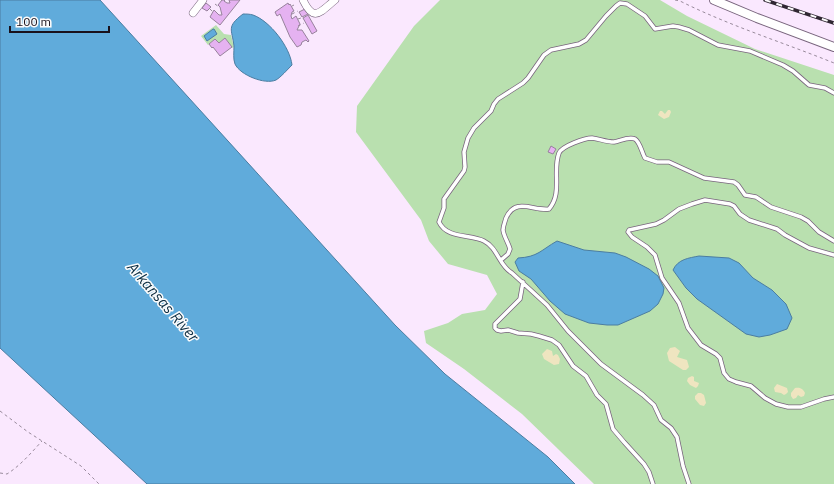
<svg xmlns="http://www.w3.org/2000/svg" width="834" height="484" font-family="'IBM Plex Sans',sans-serif">
  <rect width="100%" height="100%" fill="#fae8fe"/>
  <path fill="#b9e0af" d="M440,0H660L687,16L755,49L834,75V484H594L522,414L464,369L426,343L424,331L448,323L462,314L485,310L497,294L487,275L448,264L429,241L421,220L356,132L357,106L414,26Z
    M216,25L224,34L231,35L234,47L232,48L225,38L219,43L215,39L208,45L201,36Z"/>
  <path fill="#efe5c0" d="M668,110H670L671,112L669,117L664,119L658,115L660,111H662L665,114Z
    M675,347L680,351L677,357L687,360L689,367L686,370H683L669,361L667,353L670,348Z
    M547,349L552,351L553,356L556,354L558,355L560,359L559,364L554,365L544,359L542,354Z
    M692,376L694,377V381L699,383L698,386L696,388L690,385L687,381L688,378Z
    M777,384L787,388L788,392L786,394L784,395L781,393L775,392L774,388Z
    M795,388C799,387 803,388 805,393L804,396L801,397L798,395L796,398L793,399L791,396V393Z
    M698,393H701L704,395L706,403L704,406L700,405L695,399V396Z"/>
  <path fill="#60abdb" stroke="#4b7da1" d="M0,0H100L395,325L445,374L548,457L575,484H147L0,348Z
    M243,14C246,14 250,14 253,15C270,21 290,47 292,65C287,70 281,77 276,80C265,85 240,75 235,64C233,59 234,52 234,46C232,29 226,27 243,14Z
    M213,29H214L217,34L207,41L204,36Z
    M557,241L584,250L615,253L626,257L649,269L658,276L664,288L663,294L658,304L650,311L618,325H607L589,323L565,314L550,301L531,279L519,271L515,262L518,258C538,257 541,250 557,241Z
    M699,256L729,258L739,263L753,278L772,290L786,304L792,318L787,329L770,335L759,337L746,334L697,299L686,288L673,270C678,259 689,258 699,256Z"/>
  <path fill="#e5b2f1" stroke="#97829c" d="M222,0H225L224,1L227,3H230L229,0H240L220,25L210,17L214,10L219,15H222L220,7L218,5Z
    M206,3L211,7L207,11L202,8Z
    M288,3L289,5L290,4L294,11L292,12L291,16L292,19L296,16L300,24L297,30H302L309,41L308,42L306,40L302,42L301,45L297,47L290,37L280,14L277,16L275,12Z
    M305,9L308,14L302,17L299,12Z
    M308,15L317,31L312,34L303,18Z
    M225,38L232,47L220,56L213,47L212,48L209,44L215,39L219,43Z
    M551,146L556,149L553,154L548,152Z"/>
  <g fill="none" stroke-linecap="round" stroke-linejoin="round">
    <g stroke="#78647d" stroke-width="5">
      <path id="service" d="M834,255L809,248L785,235L777,229L749,220L740,214L734,206L730,204L705,200L692,204L679,209L664,220L656,224L629,230L628,232L632,237L647,247L655,255L662,278L679,303L688,328L701,345L716,354L720,358L724,373L729,379L736,382L751,386L765,398L776,404L788,407H801L824,399L834,397
        M501,260L508,254L510,249C508,242 504,237 503,230C503,226 505,222 506,218C515,197 533,211 549,209C563,193 552,171 559,153C562,146 585,138 592,138C600,139 606,142 614,142C620,141 629,136 635,139C640,142 642,153 645,158L657,162H669L704,178L734,182L738,185L745,195L756,197L771,207L801,217L808,221L819,232L834,241
        M523,282L520,299L495,324V328L497,330L501,331L508,330L518,333L531,334L539,336L552,340L559,345L573,366L586,376L597,395L606,404L613,429L624,442L644,464L649,472L653,484
        M689,484L683,466L677,437L671,428L661,420L654,405L643,395L601,364L568,331L547,305L512,273C499,266 498,248 484,241C470,234 447,239 439,222L444,208V199L464,171L465,167L464,152L468,138L474,128L491,111L494,104L498,99L523,83L528,78L544,55L551,50L579,44L586,40L606,16L616,6L620,3L627,4L645,16L655,29L673,26L679,27L689,30L718,45L750,51L783,65L793,71L809,85L825,88L834,93"/>
    </g>
    <g stroke="#78647d" stroke-width="8">
      <path id="minor" d="M303,0C314,23 320,12 335,0
        M193,13L203,0"/>
    </g>
    <g stroke="#78647d" stroke-width="10">
      <path id="tertiary" d="M714,0L757,18L834,47"/>
    </g>
    <path stroke="#988a9b" stroke-width="1" stroke-dasharray="3 3" stroke-linecap="butt" d="M221,0H222
      M675,0L680,1C730,26 782,42 834,63
      M215,4L219,7
      M292,6L294,5
      M210,9L213,12
      M292,14L298,11
      M298,19L301,18
      M298,26L304,23
      M0,411L28,432L81,466L99,484
      M0,473L7,474C21,465 31,453 42,441"/>
    <use href="#service" stroke="#fff" stroke-width="3.5"/>
    <use href="#minor" stroke="#fff" stroke-width="7"/>
    <use href="#tertiary" stroke="#fff" stroke-width="8"/>
    <g stroke="#302732" stroke-width="3.5">
      <path id="rail" d="M765,0L834,23"/>
    </g>
    <use href="#rail" stroke="#fcfcfc" stroke-width="2" stroke-dasharray="6" stroke-linecap="butt"/>
  </g>
  <g text-anchor="middle" stroke-width="3" stroke-linejoin="round" paint-order="stroke">
    <g font-size="15" font-style="italic" fill="#0d2e42" stroke="#fcfcfc">
      <text transform="translate(163 302) rotate(49)" y="5">Arkansas River</text>
    </g>
  </g>
  <path d="M10 26v6h99v-6" fill="none" stroke="#19111b" stroke-width="2"/>
  <text x="16" y="26" font-size="12" fill="#19111b" stroke="#fcfcfc" stroke-width="3" paint-order="stroke">100 m</text>
</svg>
